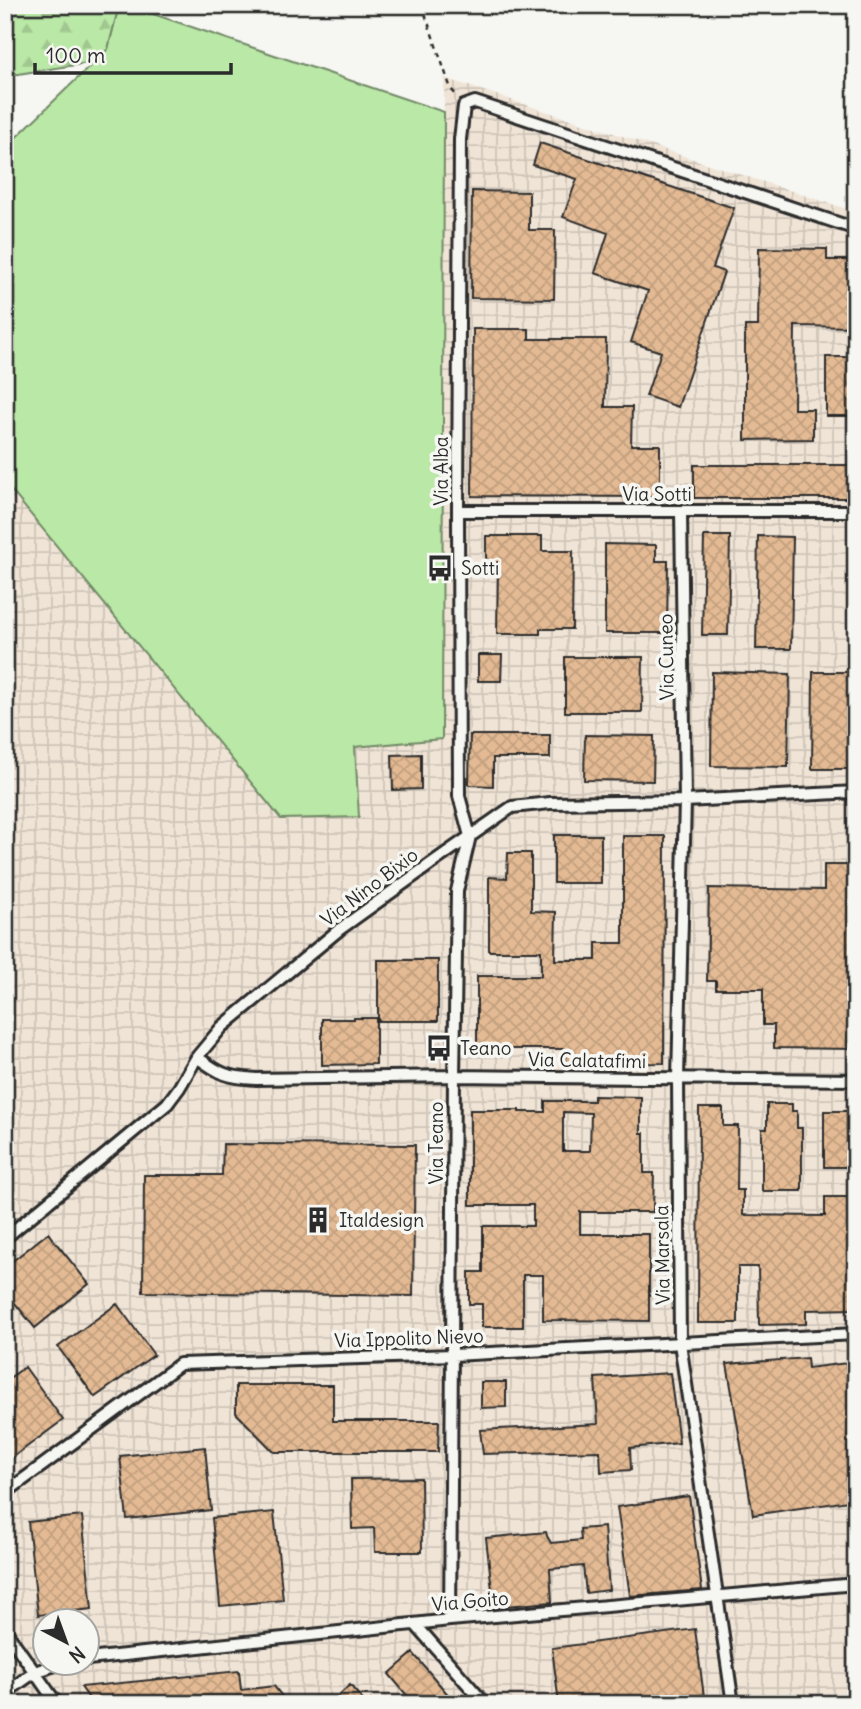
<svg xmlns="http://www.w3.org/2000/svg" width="861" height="1709" font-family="Delius,sans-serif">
  <defs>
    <pattern id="industrial-grid" width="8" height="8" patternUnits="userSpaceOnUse" patternTransform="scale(1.75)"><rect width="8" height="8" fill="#f0e4d6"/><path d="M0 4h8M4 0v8" fill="none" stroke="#cec4b8"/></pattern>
    <pattern id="forest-firs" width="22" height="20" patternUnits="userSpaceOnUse" patternTransform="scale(1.75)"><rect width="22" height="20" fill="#bae8a6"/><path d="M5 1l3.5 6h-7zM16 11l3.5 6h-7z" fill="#a0c78f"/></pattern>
    <pattern id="building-cross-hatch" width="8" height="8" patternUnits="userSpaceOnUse" patternTransform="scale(1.75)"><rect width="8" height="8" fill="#e3ba93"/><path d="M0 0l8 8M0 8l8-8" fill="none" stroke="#c3a07f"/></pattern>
  </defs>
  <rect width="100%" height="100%" fill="#f6f6f2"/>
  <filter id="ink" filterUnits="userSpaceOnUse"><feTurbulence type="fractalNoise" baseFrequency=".0143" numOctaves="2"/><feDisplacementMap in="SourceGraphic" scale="14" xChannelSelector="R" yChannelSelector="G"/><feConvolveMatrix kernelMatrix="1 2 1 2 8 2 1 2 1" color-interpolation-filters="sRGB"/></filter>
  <g filter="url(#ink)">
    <path fill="url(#industrial-grid)" fill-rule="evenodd" d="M444,78L856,212V1704H5V483L281,819L359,816L355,747L442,738ZM46,1622H88V1664H46Z"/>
    <path fill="#bae8a6" stroke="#728a68" stroke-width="2" d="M119,5H145L147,12L444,112L442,739L355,747L359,817L281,819L5,483V148L108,49Z"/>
    <path fill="url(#forest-firs)" stroke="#728a68" stroke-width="2" d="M5,5H119L108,49L94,62L5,76Z"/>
    <path fill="url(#building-cross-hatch)" stroke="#2b2b2b" stroke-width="2" fill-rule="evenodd" d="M540,143L734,208L713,268L724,272L678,407L646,396L661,352L631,342L648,291L595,273L608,233L563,217L577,179L533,165Z
      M472,191L529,192V230H555L554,299L471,298Z
      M759,248L827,249V260H856V327L795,326L794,409H813V439L745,440V326H758Z
      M473,329H529V339H606L605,407H632L631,445H660V497L472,496Z
      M826,357H856V416H826Z
      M694,465H856V498H694Z
      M486,536H542V551H573L572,629H540V634H497L498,565H486Z
      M704,536H730L728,635H702Z
      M758,536L793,537L791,649H756Z
      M605,544L656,545V561H668L667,633H605Z
      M478,655H502L501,681H478Z
      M565,657H643L642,712H565Z
      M712,672L790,674L788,767L711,766Z
      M813,672H856V769H812Z
      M470,735H550V758H493V786L469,785Z
      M585,735L654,736L653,781L584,780Z
      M421,754V789L393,790L392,755Z
      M554,835H601V883H554Z
      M623,836H665L664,1063L565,1064V1049H477V976H541V951H489V877L507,878L508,853H531V911L556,912L555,960H596V943H623Z
      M824,865H856V1049L774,1048V1025H763V989H716V981H707L709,888L824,890Z
      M378,960H438V1021H378Z
      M354,1018H376V1064L322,1065V1019H354Z
      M594,1096L641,1097V1133H644V1173H654L653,1212H580V1234H649V1321L543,1320V1275H523V1327H482V1304H469V1272H483V1226H533V1205H470V1110H519V1112H545V1101H594ZM563,1112L591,1113L590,1151H563Z
      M767,1104H792V1111H797V1128H802V1191H762V1129H767Z
      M699,1108H723V1126H738L737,1190H743V1215L825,1216V1197H856V1309L806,1310V1324L759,1325L758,1267H738V1323H698Z
      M824,1111H856V1167H824Z
      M223,1144L415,1145L413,1296L143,1292L144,1175H222Z
      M48,1233L89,1284L35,1328L5,1291V1267Z
      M117,1304L154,1355L95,1397L58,1347Z
      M807,1358L808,1368L856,1362V1500L753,1515L727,1364Z
      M25,1367L63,1420L5,1463V1381Z
      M670,1373L679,1443L630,1448L631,1470L601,1472L600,1451L483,1454L480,1430L598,1424L595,1378Z
      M481,1382H506V1407L481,1408Z
      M236,1385H333V1421H439L438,1452H274L236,1413Z
      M205,1447L211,1510L127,1519L120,1456Z
      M421,1478L422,1552H375L374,1528L352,1529L351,1479Z
      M689,1496L702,1590L630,1596L617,1507Z
      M274,1512L283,1600L220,1606L212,1518Z
      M82,1516L92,1609L38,1615L28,1522Z
      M604,1527L609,1590L586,1593L583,1566L550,1569L552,1602L494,1607L486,1538L546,1532L547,1536L551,1543L581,1540L580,1529Z
      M695,1629L705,1704H559L552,1648Z
      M413,1653L456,1704H414L389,1674Z
      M239,1671L241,1690L274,1686L288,1704H93L81,1687Z
      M350,1685L366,1704H329Z"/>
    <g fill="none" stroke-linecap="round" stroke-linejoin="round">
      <g stroke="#2b2b2b" stroke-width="16">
        <path id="street" d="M458,511H856
          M681,511L685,801L678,1078L680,1343L733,1704
          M197,1057C221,1075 227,1077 256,1079L454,1076L856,1080
          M5,1238L167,1104L179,1088L197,1057L222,1027L340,929L432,863L512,807L550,803L685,801L856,792
          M5,1493L180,1364L453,1355L856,1334
          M450,1620L454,1076L457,891L470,836L459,796L458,511L460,139L464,106L475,102L856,229
          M415,1624L485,1704
          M5,1630L57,1704
          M88,1659L450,1620L856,1584
          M5,1693L35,1672L58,1664"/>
      </g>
      <path stroke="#2b2b2b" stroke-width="2.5" stroke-dasharray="5 5" stroke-linecap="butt" d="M422,5L451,89L457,96"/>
      <use href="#street" stroke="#f6f6f2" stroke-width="10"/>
    </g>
  </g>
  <defs>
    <g id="bus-bare" transform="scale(2.1)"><path d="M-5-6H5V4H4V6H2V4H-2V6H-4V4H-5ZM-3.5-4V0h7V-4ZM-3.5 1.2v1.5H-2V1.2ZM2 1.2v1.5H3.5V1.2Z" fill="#2b2b2b" stroke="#f6f6f2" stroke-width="2.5" paint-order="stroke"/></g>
    <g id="building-bare" transform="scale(2.1)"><path d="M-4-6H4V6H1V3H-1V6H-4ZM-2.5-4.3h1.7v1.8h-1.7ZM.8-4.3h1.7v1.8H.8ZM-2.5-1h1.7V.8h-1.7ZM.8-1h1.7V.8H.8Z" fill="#2b2b2b" stroke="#f6f6f2" stroke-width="2.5" paint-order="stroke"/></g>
  </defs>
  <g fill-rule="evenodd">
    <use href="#bus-bare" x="440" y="568"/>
    <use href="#bus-bare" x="439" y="1048"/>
    <use href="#building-bare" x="318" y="1220"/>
  </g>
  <g text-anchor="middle" stroke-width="7" stroke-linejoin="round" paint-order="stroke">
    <g font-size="19" fill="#2b2b2b" stroke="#f6f6f2">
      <text transform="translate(441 471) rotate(-90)" y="7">Via Alba</text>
      <text x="657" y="501">Via Sotti</text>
      <text transform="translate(666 657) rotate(-91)" y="7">Via Cuneo</text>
      <text transform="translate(369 887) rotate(-37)" y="7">Via Nino Bixio</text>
      <text transform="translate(587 1060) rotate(1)" y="7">Via Calatafimi</text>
      <text transform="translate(436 1143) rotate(-90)" y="7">Via Teano</text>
      <text transform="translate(662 1255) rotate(-91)" y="7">Via Marsala</text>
      <text transform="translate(409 1338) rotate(-2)" y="7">Via Ippolito Nievo</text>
      <text transform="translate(470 1601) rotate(-5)" y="7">Via Goito</text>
    </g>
    <g font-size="19" fill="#2b2b2b" stroke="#f6f6f2" text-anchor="start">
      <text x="461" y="575">Sotti</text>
      <text x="460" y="1055">Teano</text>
      <text x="339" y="1227">Italdesign</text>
    </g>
  </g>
  <rect width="861" height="1709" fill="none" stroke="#f6f6f2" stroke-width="28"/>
  <rect x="14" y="14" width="833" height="1681" fill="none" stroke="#2b2b2b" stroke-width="2.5" filter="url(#ink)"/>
  <g transform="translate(66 1642) rotate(139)"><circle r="33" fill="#f6f6f2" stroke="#a5a5a2" stroke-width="2"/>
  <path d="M0-5L12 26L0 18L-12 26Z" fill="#2b2b2b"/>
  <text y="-10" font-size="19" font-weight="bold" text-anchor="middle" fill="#2b2b2b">N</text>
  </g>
  <path d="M35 63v10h196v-10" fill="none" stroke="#2b2b2b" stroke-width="3.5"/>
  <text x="46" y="63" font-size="21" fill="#2b2b2b" stroke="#f6f6f2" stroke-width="5" paint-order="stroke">100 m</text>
</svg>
